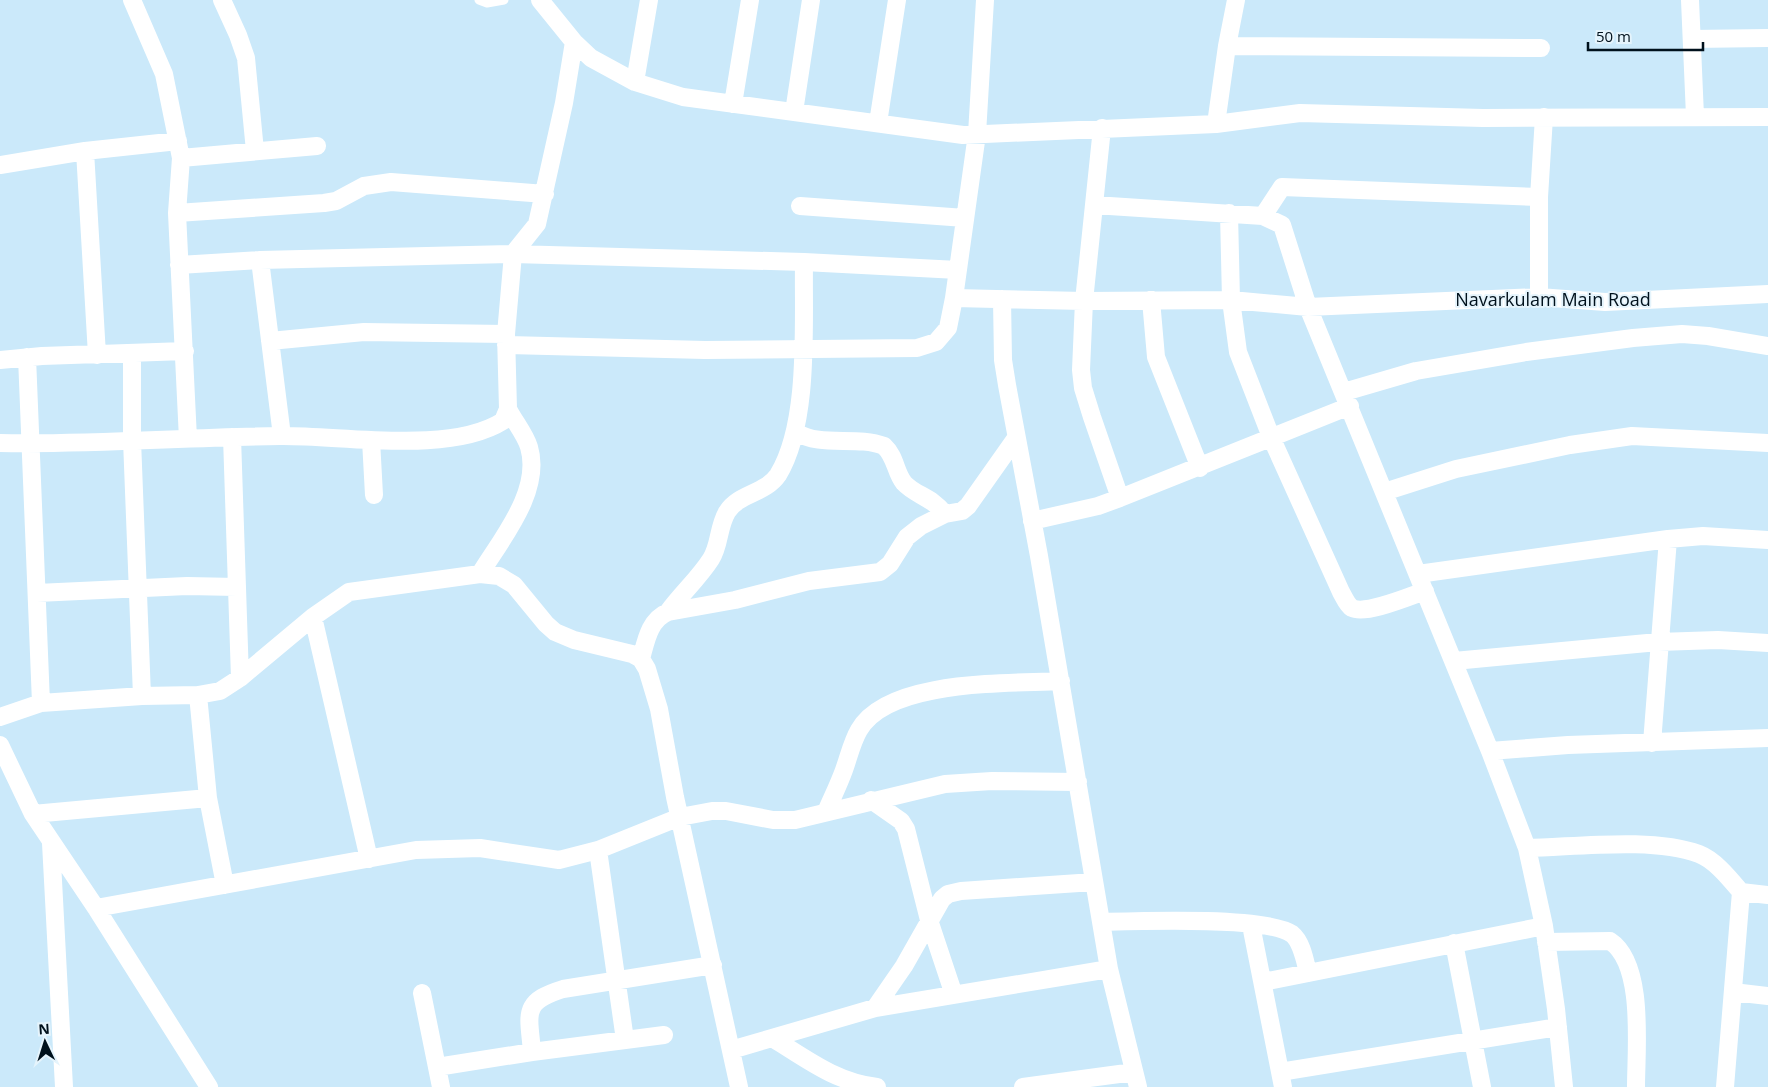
<svg xmlns="http://www.w3.org/2000/svg" width="1768" height="1087" font-family="'Open Sans',sans-serif">
  <rect width="100%" height="100%" fill="#cbe9fa"/>
  <g fill="none" stroke-linecap="round" stroke-linejoin="round">
    <path stroke="#fff" stroke-width="9" d="M479,0L487,3L504,0"/>
    <path stroke="#fff" stroke-width="18" d="M132,0L164,74L181,158L177,213L188,439
      M222,0L238,35L246,58L255,151
      M540,0L574,42L591,58L635,82L683,97L963,135L1216,124L1300,113L1483,118L1768,117
      M1690,0L1695,116
      M1692,39L1768,38
      M1227,46L1541,48
      M635,82L649,0
      M733,104L750,0
      M794,112L811,0
      M878,123L897,0
      M1216,124L1227,46L1236,0
      M1102,128L1084,301L1081,370L1083,388L1092,417L1120,498
      M85,151L97,355
      M181,158L317,146
      M0,165L85,151L178,141
      M1094,205L1263,216L1282,225L1308,307L1490,751L1527,848L1544,926L1556,1009L1564,1087
      M800,206L965,218
      M177,213L324,203L336,201L364,186L391,182L545,194
      M1229,213L1231,300L1238,352L1271,437L1341,592C1344,597 1347,605 1352,608C1366,615 1410,596 1425,591
      M1263,216L1282,187L1539,197
      M260,260L282,436
      M179,265L260,260L513,254L804,262L958,270
      M1539,297V197L1544,117
      M954,298L1084,301L1231,300L1308,307L1539,297L1605,302L1768,294
      M1002,299L1003,360L1007,385L1039,556L1109,969L1138,1087
      M1151,300L1156,357L1200,468
      M270,341L364,332L506,334
      M506,345L705,350L917,348L936,342L948,328L954,298L977,134L985,0
      M132,354V440L142,696
      M27,357L41,703
      M0,360L42,356L185,351
      M1344,392L1416,371L1526,352L1633,338L1682,334L1708,336L1768,346
      M796,432C821,448 856,435 884,446C896,457 895,472 904,483C916,496 931,496 945,514
      M232,437L240,678
      M371,440L374,495
      M0,443C93,445 186,437 280,436C342,435 449,455 503,421L508,409L506,334L513,254L537,224L564,103L574,42
      M1384,492L1456,469L1570,445L1632,436L1768,443
      M1032,521L1098,506L1120,498L1350,406
      M480,574C502,538 542,491 529,447C525,434 514,421 508,409
      M1418,574L1668,539L1703,536L1768,540
      M37,593L187,586L237,587
      M668,612C681,594 699,578 711,559C720,545 718,527 727,512C739,493 765,494 778,475C810,423 803,323 804,262
      M313,617L369,859
      M641,659C646,641 649,620 668,612L735,600L809,581L880,572L890,564L907,537L921,526L945,514L962,511L968,506L1016,438
      M1454,661L1658,642L1718,640L1768,643
      M198,695L208,798L225,885
      M0,717L41,703L142,696L198,695L220,691L240,678L313,617L349,592L480,574L499,576L514,585L546,624L555,632L574,640L632,654L641,659L647,669L659,709L675,797L739,1087
      M1652,743L1668,539
      M0,745L33,814L96,908L209,1087
      M1490,751L1568,745L1768,738
      M871,800L901,821L906,829L929,920L954,995
      M826,812C832,798 839,784 844,770C849,756 852,742 859,730C888,679 1008,684 1061,681
      M33,814L208,798
      M51,843L64,1087
      M1527,848C1577,847 1652,837 1699,854C1715,860 1730,879 1741,892
      M598,850L625,1040
      M1741,892L1768,895
      M96,908L416,850L480,848L559,860L598,850L680,817L712,811H726L773,820H795L945,784L992,781L1078,782
      M1101,922C1137,921 1266,916 1292,934C1302,942 1305,961 1308,973
      M1251,925L1283,1087
      M1546,942L1610,941C1645,964 1636,1049 1636,1087
      M1454,943L1482,1087
      M1263,982L1544,926
      M1733,992L1768,996
      M422,993L441,1087
      M875,1008L904,966L942,899L948,894L961,891L1094,882
      M774,1039C808,1060 836,1082 877,1087
      M731,1050L875,1008L1109,969
      M532,1052C529,1014 521,1002 563,989L713,965
      M437,1067L532,1052L664,1035
      M1280,1072L1558,1027
      M1023,1087L1134,1072
      M1725,1087L1741,892"/>
  </g>
  <g text-anchor="middle" stroke-width="4" stroke-linejoin="round" paint-order="stroke">
    <g font-size="18" fill="#00111c" stroke="#e5f4fc">
      <text x="1553" y="306">Navarkulam Main Road</text>
    </g>
  </g>
  <g transform="translate(45 1042) rotate(356)" stroke="#e5f4fc" stroke-width="4" paint-order="stroke">
  <path d="M0-4L9 19L0 12L-9 19Z" fill="#00111c"/>
  <text y="-8" font-size="14" font-weight="bold" text-anchor="middle" fill="#00111c">N</text>
  </g>
  <path d="M1588 42v8h115v-8" fill="none" stroke="#00111c" stroke-width="2.5"/>
  <text x="1596" y="42" font-size="15" fill="#00111c" stroke="#e5f4fc" stroke-width="4" paint-order="stroke">50 m</text>
</svg>
